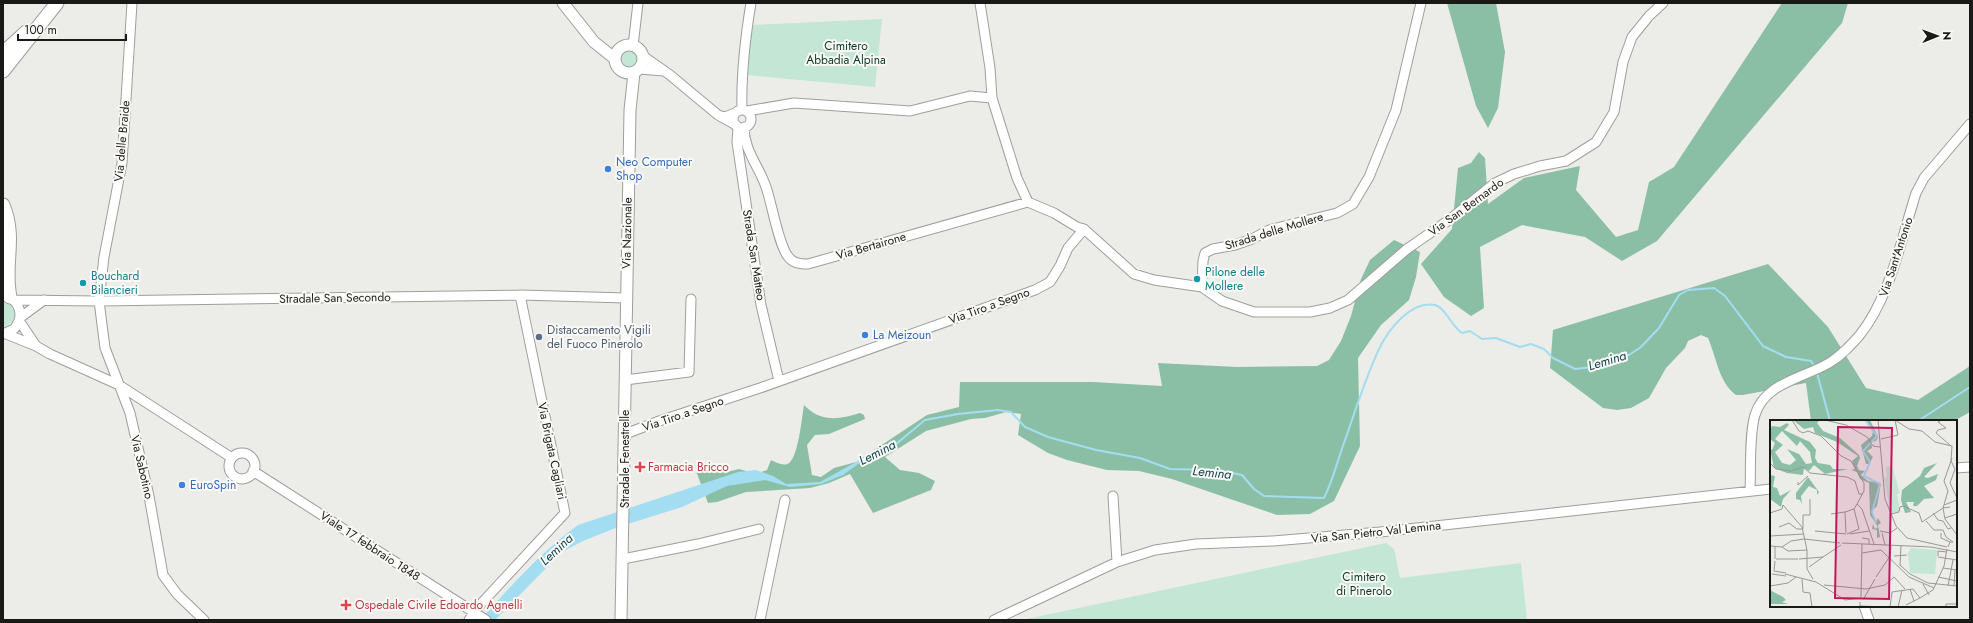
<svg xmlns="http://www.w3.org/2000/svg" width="1973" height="623" font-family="Jost,sans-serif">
  <rect width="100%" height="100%" fill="#ecece9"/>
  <path fill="#c4e6d4" d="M882,19L875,87L747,75L752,25Z
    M619 60a10 10 0 1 1 20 0a10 10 0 1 1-20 0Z
    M3,302L12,306L15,314L13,322L3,328Z
    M1386,543L1394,549L1400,578L1521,563L1527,620H1022Z"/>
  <path fill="#8bbfa5" d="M1447,3H1496L1505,52L1498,108L1488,128L1476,106Z
    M1782,3H1848L1842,23L1657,241L1622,261L1585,237L1522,225L1480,247L1484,308L1471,316L1444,297L1421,264L1452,229L1458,168L1471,163L1479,152L1485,158L1488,204L1524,178L1580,166L1576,190L1616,237L1638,230L1649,182L1674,167Z
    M1394,240L1420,252L1416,277L1409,300L1381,325L1358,358L1360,446L1334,501L1310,514L1277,515L1172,479L1139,471L1107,470L1067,460L1048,453L1018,435L1021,414L1006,412L985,418L971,419L926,431L885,457L900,470L919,473L935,481L931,490L873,513L850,474L829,483L810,488L746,492L717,502L708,503L696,471L716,470L727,472L739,469L756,474L767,470L771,460C776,462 782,466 787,464C798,462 802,416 804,405C820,422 838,420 860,413L864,415L865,419L829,434L815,435L807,445L812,475L821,477L834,468L856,462L927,415L959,407L960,382H1093L1162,386L1158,363L1237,367L1317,366L1329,360L1341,341L1351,316L1361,279L1370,260Z
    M1768,264L1828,327L1866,388L1918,400L1970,366V412L1954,421H1811L1806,383L1743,395H1736C1719,383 1716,356 1708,338L1701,335L1688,341L1685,348L1666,368L1649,398L1631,408L1617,410L1603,408L1550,368L1553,330Z"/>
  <path fill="#a3ddf2" d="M876,451L843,475L821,484L790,487L765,480L727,486L682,507L618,527L583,541L562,552L495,620H480C511,586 541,552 578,525L738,472L756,470L773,476L786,484L820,482Z"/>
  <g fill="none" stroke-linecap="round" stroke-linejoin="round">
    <path stroke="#a3ddf2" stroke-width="2" d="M1817,373L1830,421
      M1918,421L1970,387
      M876,451L896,444L925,420L958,414L998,410L1011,412L1025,427L1048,437L1096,450L1140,458L1170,469L1217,470L1242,475L1254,489L1264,496L1324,498C1333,480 1337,462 1344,443C1355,412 1365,379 1379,349C1388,330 1411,300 1435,305C1445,307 1452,327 1462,333L1470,331L1482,339L1496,338L1520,347L1531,344L1544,349L1553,358L1575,369L1593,367L1629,355L1641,347L1659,328L1679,295L1688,290L1714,288L1725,296L1763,346L1786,357L1811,361L1815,367"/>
    <g stroke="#9e9e9b" stroke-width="11">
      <path id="minor" d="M132,3L122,163L104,257L99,301L105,348L130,413L149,496L163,575L177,594L204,620
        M980,3L990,68L992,98
        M633,46L638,3
        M643,56L670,75L718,115
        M639,69L664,71
        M742,110C741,73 745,39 751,3
        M733 119a9 9 0 1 1 18 0a9 9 0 1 1-18 0Z
        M747,111L794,103L910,111L970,96L992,98L1017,178L1028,202
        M735,113L725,117L718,115L736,125
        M738,127L737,142L761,305L779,381
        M744,127C744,151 759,166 766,187C772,204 778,242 787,255C792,263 799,264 808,264L1028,202L1054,213L1077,227L1084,229
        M1202,287L1222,301L1254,312H1310L1330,308L1348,300L1407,249L1449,220L1495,183L1514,174L1540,166L1566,161L1596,142L1614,112L1623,62L1632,37L1649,16L1663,3
        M1202,287L1203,261L1205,253L1213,249L1235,245L1252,239L1269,230L1337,213L1353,204L1369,177L1396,110L1421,3
        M3,296C20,298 25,317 14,329L3,334
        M14,300L99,301L520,295L626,298
        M21,317L44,300
        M20,322L36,346
        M6,334L36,346L50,354L119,385L232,458
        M625,380L689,372L691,299
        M625,434L662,420L760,388L1035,290L1050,282L1060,266L1068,248L1084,229L1134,274L1154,280L1202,287
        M229 466a13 13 0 1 1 26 0a13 13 0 1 1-26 0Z
        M1956,468L1970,467
        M253,471L486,620
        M1750,491C1751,471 1749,434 1755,415C1764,383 1804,378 1829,363C1841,356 1850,346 1859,336C1890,298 1901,240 1916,193L1924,178L1970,124
        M1113,496L1117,562
        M623,559L698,544L759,529
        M1864,606L1869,620
        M469,620L479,606L565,513L520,295
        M760,620L785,500
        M994,620L1117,562L1155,550L1196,544L1273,541L1380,532L1771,489"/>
    </g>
    <g stroke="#9e9e9b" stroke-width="13">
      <path id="major" d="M563,3L594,42L614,58
        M615 59a14 14 0 1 1 28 0a14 14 0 1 1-28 0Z
        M621,620L630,110L634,73"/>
    </g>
    <g stroke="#9e9e9b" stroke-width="15">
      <path id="highway" d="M3,53L26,32
        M3,71L57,3
        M3,205C17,239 3,264 10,297"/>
    </g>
    <use href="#minor" stroke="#fff" stroke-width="9"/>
    <use href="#major" stroke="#fff" stroke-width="11"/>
    <use href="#highway" stroke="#fff" stroke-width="13"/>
  </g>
  <g fill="#3f7fe0" stroke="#faf9f6" stroke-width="1.5">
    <circle cx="608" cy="169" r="4"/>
    <circle cx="865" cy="335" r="4"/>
    <circle cx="182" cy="485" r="4"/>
  </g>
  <g fill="#0f9aa8" stroke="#faf9f6" stroke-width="1.5">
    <circle cx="1197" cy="279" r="4"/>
    <circle cx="83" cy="283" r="4"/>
  </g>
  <circle fill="#5c6f8a" stroke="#faf9f6" stroke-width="1.5" cx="539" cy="337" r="4"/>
  <g fill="#e0444e" stroke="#faf9f6" stroke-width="1.5">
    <path d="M638 461h4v4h4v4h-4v4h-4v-4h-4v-4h4z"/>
    <path d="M344 599h4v4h4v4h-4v4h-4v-4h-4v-4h4z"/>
  </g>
  <g text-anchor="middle" stroke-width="4" stroke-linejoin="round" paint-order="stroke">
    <g font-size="12" fill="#0c3826" stroke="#faf9f6">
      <text x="846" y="50">Cimitero<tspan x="846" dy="14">Abbadia Alpina</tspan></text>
      <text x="1364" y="581">Cimitero<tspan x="1364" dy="14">di Pinerolo</tspan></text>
    </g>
    <g font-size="12" fill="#191918" stroke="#faf9f6">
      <text transform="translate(122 141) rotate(-85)" y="4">Via delle Braide</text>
      <text transform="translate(1466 207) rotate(-36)" y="4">Via San Bernardo</text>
      <text transform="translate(1274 231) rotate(-17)" y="4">Strada delle Mollere</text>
      <text transform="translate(627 233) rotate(-89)" y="4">Via Nazionale</text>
      <text transform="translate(871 246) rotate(-16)" y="4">Via Bertairone</text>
      <text transform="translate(754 255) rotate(81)" y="4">Strada San Matteo</text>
      <text transform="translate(1896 257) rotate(-72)" y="4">Via Sant'Antonio</text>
      <text transform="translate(335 298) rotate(-1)" y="4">Stradale San Secondo</text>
      <text transform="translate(989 306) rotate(-20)" y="4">Via Tiro a Segno</text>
      <text transform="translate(683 414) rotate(-19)" y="4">Via Tiro a Segno</text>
      <text transform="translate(552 451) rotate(78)" y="4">Via Brigata Cagliari</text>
      <text transform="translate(625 459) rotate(-90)" y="4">Stradale Fenestrelle</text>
      <text transform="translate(142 467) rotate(77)" y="4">Via Sabotino</text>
      <text transform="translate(1376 532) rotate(-6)" y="4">Via San Pietro Val Lemina</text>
      <text transform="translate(370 546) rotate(33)" y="4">Viale 17 febbraio 1848</text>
    </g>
    <g font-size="12" fill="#366cbe" stroke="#faf9f6" text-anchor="start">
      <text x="616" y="166">Neo Computer<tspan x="616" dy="14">Shop</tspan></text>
      <text x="873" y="339">La Meizoun</text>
      <text x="190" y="489">EuroSpin</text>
    </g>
    <g font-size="12" fill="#0d838f" stroke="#faf9f6" text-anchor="start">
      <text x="1205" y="276">Pilone delle<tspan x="1205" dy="14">Mollere</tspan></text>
      <text x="91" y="280">Bouchard<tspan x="91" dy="14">Bilancieri</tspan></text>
    </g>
    <g font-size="12" fill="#4e5e75" stroke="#faf9f6" text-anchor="start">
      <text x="547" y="334">Distaccamento Vigili<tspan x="547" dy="14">del Fuoco Pinerolo</tspan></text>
    </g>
    <g font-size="12" fill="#be3a42" stroke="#faf9f6" text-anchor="start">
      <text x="648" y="471">Farmacia Bricco</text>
      <text x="355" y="609">Ospedale Civile Edoardo Agnelli</text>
    </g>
    <g font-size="13" font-style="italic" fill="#114352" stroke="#faf9f6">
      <text transform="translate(1607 360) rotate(-17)" y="5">Lemina</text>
      <text transform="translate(877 452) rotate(-27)" y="5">Lemina</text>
      <text transform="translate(1212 472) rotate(6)" y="5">Lemina</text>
      <text transform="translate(556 549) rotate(-43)" y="5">Lemina</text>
    </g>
  </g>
  <g transform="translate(1770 420)">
    <rect width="187" height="187" fill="#ecece9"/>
    <path d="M122,46L130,73L127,74L130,90L128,92L121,93L114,58L117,57L116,47ZM141,128L167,130L165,154L140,153L138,133Z" fill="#c4e6d4"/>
    <path d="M23,0H50L47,3L53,11L70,18L89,35L90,38L87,46L89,50L95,51L91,55L98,61L111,63L107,86L102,91L106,102L108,98L111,103L108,105L110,117L107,118V110L102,109L103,104L105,109L108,107L100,95L99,63L90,59L87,52L81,50L85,49L82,41L88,36L67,22L45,13L43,7L34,9ZM95,0H100L108,17L106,21L101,22L102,28L97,31L103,37L99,44H96L91,25L102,16L103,12ZM17,3L19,5L14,10L40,22L46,30L45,38L48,43L60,45L63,49H78L55,54L44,45L39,51L34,48L33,55L17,53L4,48L0,29L2,30L5,23L0,19V10L2,6L10,7ZM12,11L27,26L30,21L40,32L42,43L36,44L29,34L17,29L26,40L20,45L12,43L5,32L13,25L5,19ZM167,43L154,57L158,58L168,54L166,60L154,66L164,78L154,79L147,86H143L144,82H136L141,92L135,93L131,80L132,70L150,56L154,48ZM0,55L5,56L3,67L7,68L10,76L21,70L13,79L11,87L0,79ZM38,57L49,72L47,75V70L39,66L31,76L32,84L30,80L26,79V73ZM0,170L13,177L16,180L12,182L18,184H0Z" fill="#8bbfa5" fill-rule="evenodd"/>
    <path fill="none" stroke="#a3ddf2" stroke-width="2" d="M95,0L107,16L93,31L100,42L94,56L110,64L102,92L106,103"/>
    <path fill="none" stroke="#989895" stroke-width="1" d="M22,0L29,11L33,13L38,11L51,16L71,36L81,41L94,63V71L87,84L92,89L104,124M55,0L76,5L97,17L103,26L110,27M108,0L115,79L126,106L137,118L177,127M172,0L168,2L176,8L168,10L166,13L180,25M111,19L128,15L125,0L139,9L152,11L165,22L182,26M182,26L181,41L185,49L180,63L187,78M0,43L6,49L21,51L33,47L40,53L77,57L85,61L89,74H92M28,62V65L38,56M174,85L187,80M180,87L173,88L175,99L187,115M0,93L12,89L13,85L32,107L37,130V149L43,159M163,93L168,100L173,101M61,94L75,92M121,94L129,92L130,87L133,86L149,93L152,102L173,88L178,71L174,61L182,38M175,98L187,94M156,101L164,110H173M173,101L178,109L181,108M9,107L19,103L27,109H33V95H40V79M173,110L176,117L183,122H180L178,127M45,111L76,114M110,111L120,113L127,108M76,113L75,92L84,89M112,113L115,125M171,113V118L180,122M77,114L89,109L84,89L87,84M80,114L99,111M0,116L34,114M92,118L99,119V124M72,123L161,127L187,132M0,126L12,127L21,121L34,119L70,123M5,126V139M12,127L18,131L37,130M92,133L111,130L139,157L164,168M124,136L137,135M168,136V131L177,132M168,137L187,140M6,139H28M29,139L53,137L71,125M5,141L4,151L16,153M130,145L140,154L158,163L187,166M130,146L131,125M39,147L53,137M173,148L187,150M2,154L16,156M15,154L46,162L75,180L91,178M106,157L120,136L121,125M168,157L187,161M32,159L33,172L40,173L42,187M153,164L159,175M54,165L96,169L115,165L124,157L135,169M0,166L18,163L26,157M178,166L183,140M184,166L185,150M140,169L144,181M91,177L92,124M94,178L105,159M150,178L163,170L174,146L177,129M90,182V186L116,187M136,185L150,178M120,187L122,172L143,169L150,178M128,187L132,170M176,187V184H186M187,187V170"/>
    <path fill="#c2185b" fill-opacity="0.15" stroke="#c2185b" stroke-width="2" d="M68,7L122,8L119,179L65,178Z"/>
    <rect width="187" height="187" fill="none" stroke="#191918" stroke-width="2"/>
  </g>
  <rect width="1973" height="623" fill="none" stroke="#191918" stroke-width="8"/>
  <g transform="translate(1937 36) rotate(89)" stroke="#faf9f6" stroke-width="3" paint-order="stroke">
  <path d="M0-3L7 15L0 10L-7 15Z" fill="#191918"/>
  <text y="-6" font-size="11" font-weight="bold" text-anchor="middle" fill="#191918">N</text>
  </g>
  <path d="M18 34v6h108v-6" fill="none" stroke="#191918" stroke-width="2"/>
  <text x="24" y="34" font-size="12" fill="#191918" stroke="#faf9f6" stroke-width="3" paint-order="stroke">100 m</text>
</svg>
